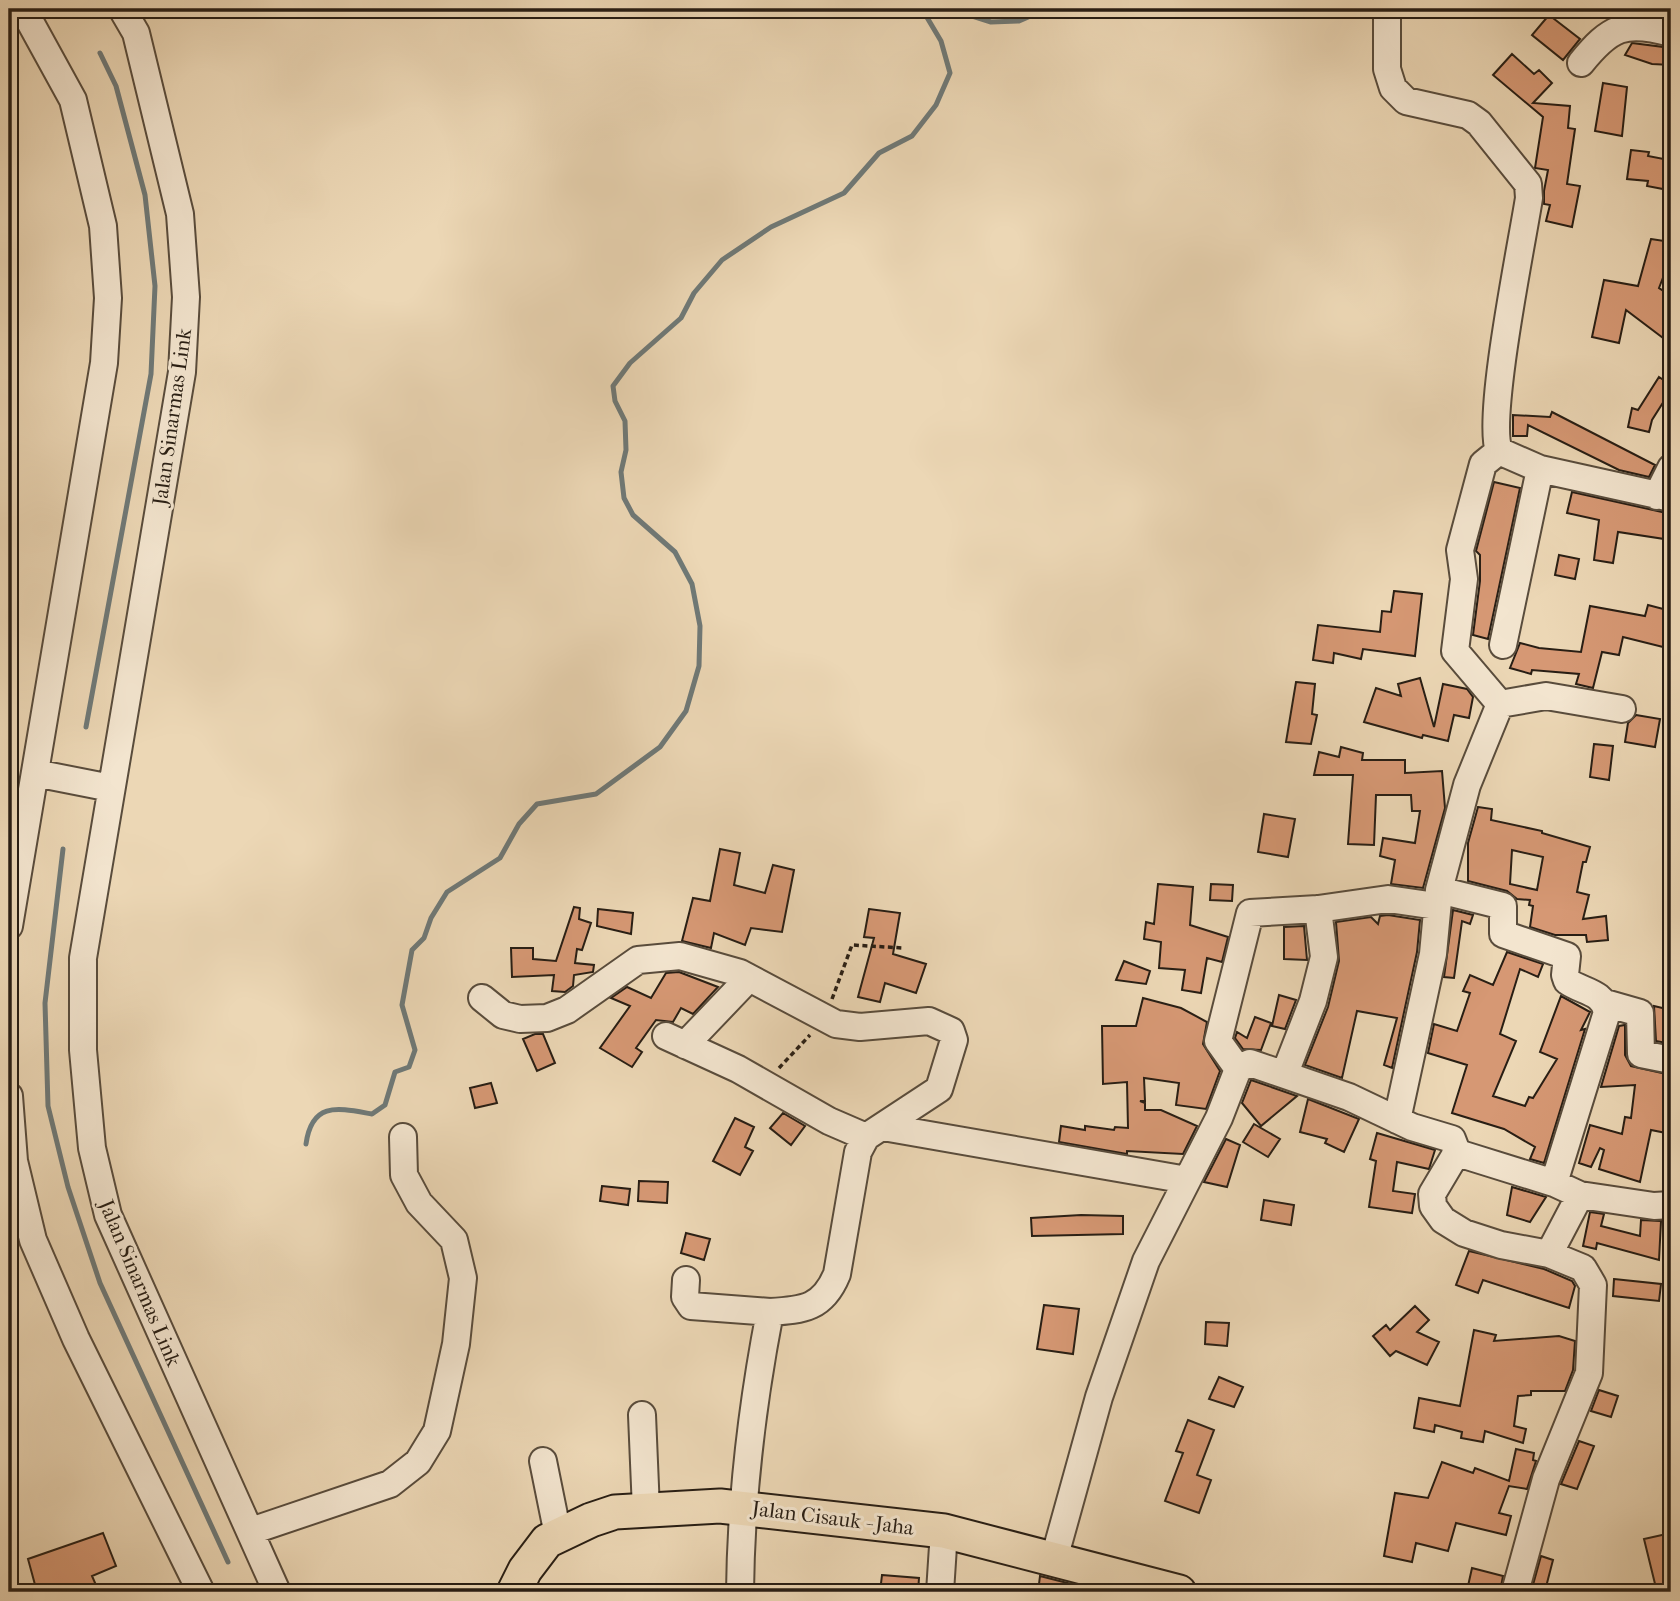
<svg xmlns="http://www.w3.org/2000/svg" width="1680" height="1601" font-family="'IM FELL French Canon',serif">
  <rect width="100%" height="100%" fill="#ecd7b5"/>
  <filter id="stains"><feTurbulence type="fractalNoise" baseFrequency=".00286" numOctaves="4"/><feColorMatrix values="0 0 0 0 .2 0 0 0 0 .09 0 0 0 0 .02 0 0 0 .5 -.17"/></filter>
  <radialGradient id="worn" r=".72"><stop offset=".6" stop-color="#630" stop-opacity="0"/><stop offset="1" stop-color="#630" stop-opacity=".3"/></radialGradient>
  <g fill="none" stroke-linecap="round" stroke-linejoin="round">
    <path stroke="#6f7977" stroke-width="5" d="M961,9L966,14L991,22L1019,21L1042,11L1073,9
      M86,727L151,374L155,286L145,195L116,86L100,53
      M63,849L45,1003L48,1106L68,1187L100,1283L228,1562
      M306,1144C312,1101 338,1108 372,1114L385,1105L395,1072L409,1067L415,1050L402,1005L412,950L424,938L431,918L447,892L500,858L519,824L537,804L596,794L660,747L686,711L699,666L700,626L692,584L675,552L633,515L624,498L621,472L626,450L625,421L615,401L613,386L630,363L681,318L694,293L722,260L771,227L844,193L879,153L912,136L936,105L950,73L941,41L922,9"/>
  </g>
  <path fill="#d69874" stroke="#281e14" stroke-width="2" fill-rule="evenodd" d="M1549,15L1580,39L1563,60L1532,35Z
    M1632,43L1671,48V65L1652,64L1625,55Z
    M1512,54L1534,74L1539,70L1552,83L1533,103L1570,106L1568,128L1575,129L1567,184L1580,186L1572,227L1546,221L1550,205L1544,204V191L1548,170L1535,168L1543,117L1493,75Z
    M1603,83L1627,87L1622,136L1595,131Z
    M1631,150L1649,152L1648,156L1669,160L1663,189L1647,186L1648,181L1627,179Z
    M1651,239L1671,242L1669,262L1659,288L1671,296V344L1626,310L1619,343L1592,337L1604,280L1638,286Z
    M1659,377L1671,385V390L1652,420L1649,432L1628,427L1632,408L1638,410Z
    M1552,412L1655,465L1649,477L1619,470L1528,425L1527,436H1513V415L1550,417Z
    M1494,482L1520,488L1488,639L1473,635L1480,581V555L1476,551Z
    M1572,492L1671,514V540L1618,532L1613,563L1594,560L1599,520L1567,513Z
    M1559,555L1579,559L1575,579L1555,575Z
    M1394,591L1422,594L1415,656L1363,649L1361,659L1334,653L1333,663L1313,660L1318,625L1380,632L1382,611L1391,612Z
    M1648,605L1671,611V649L1623,637L1619,655L1602,652L1593,688L1576,684L1579,674L1532,670L1531,674L1510,668L1520,643L1539,648L1581,652L1590,606L1645,616Z
    M1420,678L1434,727L1443,684L1467,689L1473,697L1469,718L1454,715L1448,741L1423,735L1422,738L1364,722L1376,688L1401,696L1398,684Z
    M1296,682L1315,684L1312,714L1317,715L1311,744L1286,742Z
    M1636,715L1660,719L1655,747L1625,742L1628,723Z
    M1594,744L1613,746L1609,780L1590,777Z
    M1341,747L1363,753L1362,760H1405V773L1442,771L1445,808L1423,888L1391,884L1395,860L1380,856L1383,838L1415,843L1420,811H1412L1411,795H1376L1374,845L1348,844L1353,775H1314L1319,752L1339,757Z
    M1478,807L1492,809L1491,820L1542,831V833L1590,847L1586,862H1583L1577,892L1589,895L1583,919L1606,916L1608,940L1587,942L1586,935H1555L1530,927L1533,906L1529,905L1530,900L1517,899L1507,891L1468,881V843ZM1512,850L1543,857L1537,890L1510,884Z
    M1264,814L1295,819L1288,857L1258,852Z
    M720,849L740,853L734,885L765,893L773,865L794,870L782,932L751,928L745,945L714,933L711,948L682,941L693,898L710,901Z
    M1158,884L1193,887L1190,925L1228,937L1222,962L1207,958L1201,993L1182,990L1185,970L1159,968L1161,942L1144,939L1146,922L1154,924Z
    M1211,884L1233,885L1232,901L1210,900Z
    M574,907L580,908L579,919L591,923L582,950L577,949L575,963L594,965L593,972L574,975L573,986L565,992L552,991L554,975L512,977L511,948H533V959L556,961Z
    M598,909L633,913L631,934L597,926Z
    M869,909L900,913L893,954L926,964L916,993L885,983L880,1002L858,997L874,938L864,937Z
    M1453,910L1473,915L1470,924L1462,921L1454,978L1444,977Z
    M1388,915L1420,920L1417,952L1392,1068L1384,1065L1397,1018L1357,1011L1342,1078L1305,1065L1328,1007L1339,961L1336,922L1371,917L1378,924L1380,916Z
    M1304,926L1307,960L1284,959V927Z
    M1507,952L1543,964L1538,977L1520,969L1500,1034L1516,1041L1493,1096L1525,1106L1529,1097L1533,1098L1557,1059L1540,1052L1561,996L1590,1012L1581,1030L1585,1029L1544,1163L1530,1159L1535,1147L1504,1129L1452,1113L1467,1065L1428,1053L1434,1024L1457,1031L1470,993L1463,991L1470,975L1493,985Z
    M1124,961L1150,971L1146,984L1116,980Z
    M679,972L718,987L693,1014L681,1008L673,1022L656,1020L636,1048L642,1052L632,1067L600,1048L630,1006L611,998L627,987L651,998L666,973Z
    M1279,995L1296,1000L1285,1029L1272,1026Z
    M1143,998L1181,1008L1207,1022L1203,1044L1220,1071L1206,1109L1176,1105L1179,1083L1144,1078L1145,1101H1140L1145,1103V1110H1161L1197,1126L1183,1154L1127,1151V1154L1059,1142L1061,1126L1085,1130V1126L1114,1130L1115,1127L1128,1128L1127,1082L1103,1084L1102,1026H1136Z
    M1654,1006L1671,1010V1044L1656,1041Z
    M1255,1017L1271,1023L1261,1050L1243,1049L1235,1038L1237,1032L1247,1038Z
    M1625,1025V1055L1631,1066L1671,1075V1134L1651,1130L1640,1182L1599,1169L1604,1150L1600,1148L1591,1167L1579,1163L1590,1125L1622,1134L1625,1117L1631,1118L1635,1085L1601,1087L1619,1026Z
    M535,1034H543L555,1063L537,1071L523,1039Z
    M1251,1080L1297,1096L1261,1126L1242,1103Z
    M491,1083L497,1103L475,1108L470,1088Z
    M1308,1099L1359,1119L1344,1152L1325,1143L1327,1139L1300,1132Z
    M783,1113L805,1126L791,1145L770,1128Z
    M735,1118L754,1127L745,1147L753,1151L740,1175L713,1161Z
    M1254,1124L1280,1139L1268,1157L1243,1142Z
    M1377,1133L1435,1150L1429,1169L1397,1162L1393,1191L1415,1194L1412,1213L1369,1207L1376,1161L1370,1159Z
    M1226,1139L1240,1145L1227,1187L1204,1182Z
    M639,1181L668,1182L667,1203L638,1201Z
    M602,1186L630,1189L628,1205L600,1201Z
    M1512,1187L1546,1197L1530,1222L1507,1215Z
    M1264,1200L1294,1205L1291,1225L1261,1220Z
    M1590,1212L1604,1214L1601,1226L1640,1236L1641,1220L1661,1221L1659,1260L1597,1243L1596,1249L1583,1246Z
    M1081,1215L1123,1216V1234L1032,1236L1031,1218Z
    M686,1233L710,1239L704,1260L681,1253Z
    M1469,1251L1544,1269L1572,1281L1575,1286L1569,1308L1483,1280L1478,1293L1456,1285Z
    M1614,1279L1661,1284L1659,1301L1613,1296Z
    M1044,1305L1079,1309L1073,1354L1037,1349Z
    M1415,1306L1429,1320L1417,1332L1439,1342L1427,1365L1396,1351L1390,1356L1373,1336L1386,1325L1390,1330Z
    M1206,1322L1229,1323L1227,1346L1205,1344Z
    M1474,1330L1496,1335L1494,1341L1559,1336L1575,1341L1573,1370L1565,1391H1531V1395L1518,1396L1514,1426L1526,1429L1523,1443L1485,1431L1483,1442L1461,1438L1462,1432L1435,1425L1434,1432L1414,1428L1419,1398L1460,1406Z
    M1219,1377L1243,1387L1234,1407L1209,1399Z
    M1599,1390L1618,1396L1611,1417L1591,1411Z
    M1188,1420L1214,1430L1197,1475L1211,1480L1199,1513L1165,1501L1183,1453L1176,1451Z
    M1579,1441L1594,1446L1577,1489L1561,1484Z
    M1516,1449L1534,1453L1533,1460L1536,1461L1527,1489L1509,1486L1499,1513L1511,1516L1506,1535L1456,1523L1448,1551L1416,1543L1412,1562L1384,1556L1395,1493L1428,1498L1442,1462L1473,1473L1475,1468L1509,1481Z
    M103,1533L116,1566L92,1576L99,1592H71L69,1586L37,1592L28,1559Z
    M1671,1533V1592H1657L1644,1539Z
    M1541,1556L1553,1560L1546,1587L1548,1592H1531Z
    M1472,1568L1503,1576L1500,1592L1468,1586Z
    M882,1575L919,1578L918,1592H880Z
    M1040,1576L1087,1588V1592H1038Z"/>
  <g fill="none" stroke-linecap="round" stroke-linejoin="round">
    <g stroke="#594c3c" stroke-width="30">
      <path id="minor" d="M122,9L136,33L180,214L186,297L182,372L83,958V1050L92,1148L108,1215L277,1592
        M1387,9V69L1393,88L1406,101L1468,115L1479,123L1528,184L1529,198C1522,243 1486,418 1499,451L1540,469L1671,498
        M1581,63C1610,27 1625,20 1671,33
        M1657,496L1671,468
        M1503,645L1540,469
        M1500,704L1546,696L1622,709
        M35,773L111,788
        M1439,890L1503,906V934L1567,956L1565,975L1567,981C1582,992 1603,991 1607,1012L1554,1183
        M9,926L104,363L108,298L103,226L73,100L23,9
        M482,998L503,1015L520,1019L547,1018L567,1010L638,960L680,956L740,973L836,1024L860,1027L929,1021L951,1031L954,1040L939,1089L866,1137L858,1152L837,1274C823,1308 804,1310 770,1312C752,1405 741,1497 740,1592
        M1605,1003L1640,1013L1641,1054L1671,1060
        M666,1036L738,1069L829,1121L866,1137
        M685,1045L749,978
        M1238,1069L1218,1041L1250,913L1318,909L1388,899L1436,906
        M1285,1073L1313,1001L1324,957L1318,909
        M9,1096L14,1161L33,1240L76,1339L201,1592
        M1397,1120L1433,954L1439,890L1467,785L1500,704L1455,651L1464,579L1460,550L1483,464L1499,451
        M883,1127L1187,1180
        M1457,1152L1432,1194L1433,1206L1443,1220L1464,1233L1501,1245L1549,1254L1583,1268L1593,1285L1589,1373L1546,1479L1515,1592
        M1549,1254L1580,1195
        M686,1280L685,1297L691,1306L770,1312
        M642,1415L646,1510
        M543,1461L558,1535
        M251,1531L390,1484L418,1462L437,1431L456,1344L463,1278L454,1240L419,1203L404,1175L403,1137
        M1054,1559L1099,1397L1146,1261L1219,1118L1238,1069L1250,1063L1349,1097L1412,1127L1452,1139L1457,1152L1464,1155L1554,1183L1580,1195L1654,1206L1671,1205
        M940,1592L944,1531"/>
    </g>
    <g stroke="#281e14" stroke-width="37">
      <path id="major" d="M514,1592L525,1570L547,1541L591,1520L615,1512L720,1506L944,1531L1179,1592"/>
    </g>
    <path stroke="#281e14" stroke-width="3.5" stroke-dasharray="5 3.5" stroke-linecap="butt" d="M832,999L852,945L903,948
      M779,1068L810,1035"/>
    <use href="#minor" stroke="#f3e5cf" stroke-width="26"/>
    <use href="#major" stroke="#ecd7b5" stroke-width="33"/>
  </g>
  <g text-anchor="middle" stroke-width="6" stroke-linejoin="round" paint-order="stroke">
    <g font-size="21" fill="#281e14" stroke="#f3e5cf">
      <text transform="translate(172 417) rotate(-82)" y="7">Jalan Sinarmas Link</text>
      <text transform="translate(140 1283) rotate(67)" y="7">Jalan Sinarmas Link</text>
      <text transform="translate(833 1518) rotate(7)" y="7">Jalan Cisauk - Jaha</text>
    </g>
  </g>
  <rect width="1680" height="1601" fill="none" stroke="#ecd7b5" stroke-width="35"/>
  <rect x="10" y="10" width="1659" height="1580" fill="none" stroke="#281e14" stroke-width="3.5"/>
  <rect x="18" y="18" width="1645" height="1566" fill="none" stroke="#281e14" stroke-width="2"/>
  <rect width="100%" height="100%" filter="url(#stains)"/>
  <rect width="100%" height="100%" fill="url(#worn)"/>
</svg>
